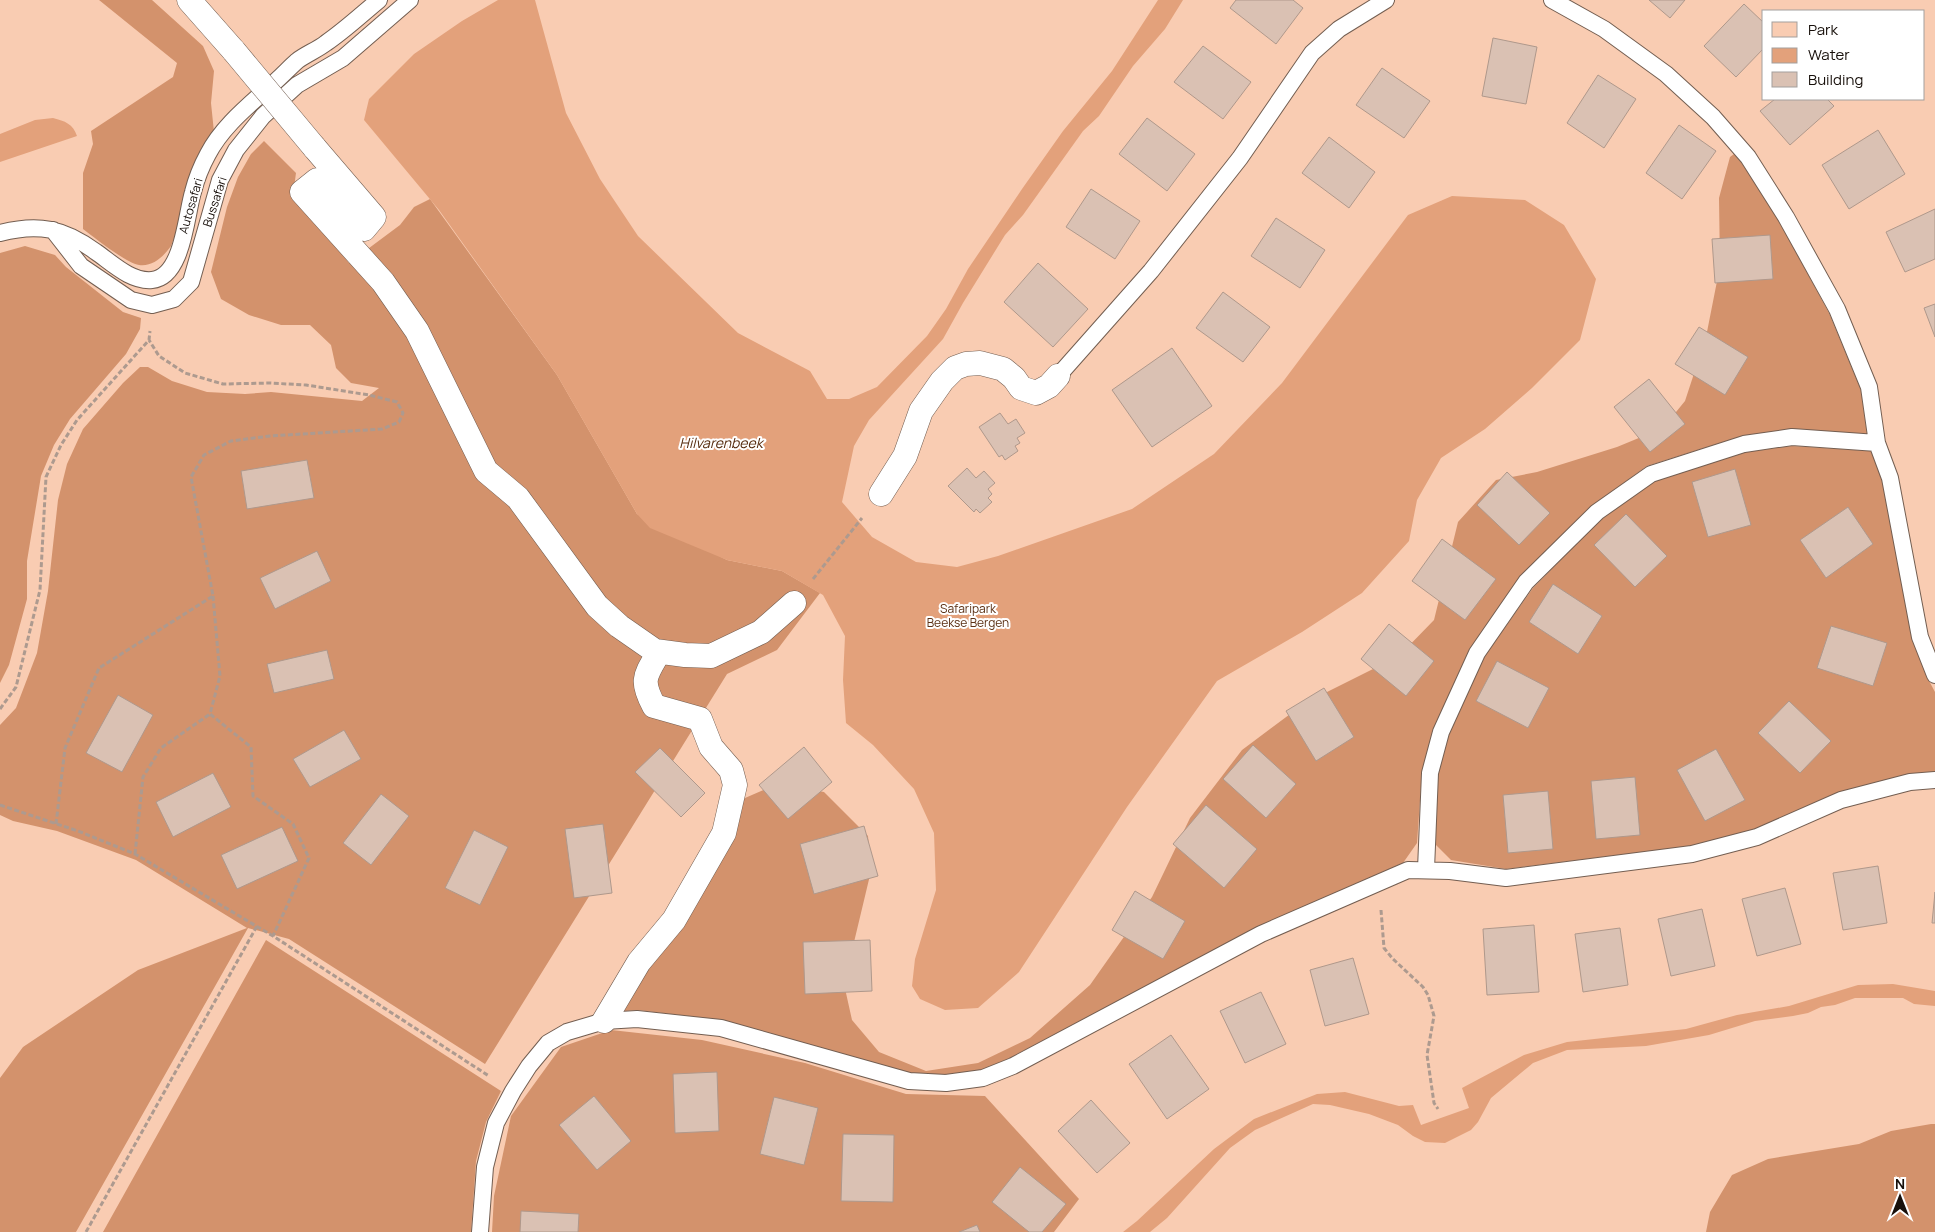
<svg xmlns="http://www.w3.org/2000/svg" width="1935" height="1232" font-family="Manrope,sans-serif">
  <rect width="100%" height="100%" fill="#f8dfd1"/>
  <path fill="#f9ccb2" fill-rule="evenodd" d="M0,0H1935V1232H0ZM1764,11H1924V99H1764Z"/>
  <path fill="#d3926c" d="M99,0H152L203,46L214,71L211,103L214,132L171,246C164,256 153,267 139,265C126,263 95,238 83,229V173L93,144L91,131L173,77L177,63Z
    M264,141L296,173L293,195L349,263L400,225L414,207L430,199L557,375L637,514L727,560L782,571L820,593L777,650L727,674L485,1064L289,939L248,928L76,1232H0V1078L23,1047L138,970L247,928L136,860L57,831L13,821L0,815V725L16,708L37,653L48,591L58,500L67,464L83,429L123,383L140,367H148L172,381L207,392L245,394L271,392L362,401L379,388L351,383L336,368L331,345L310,325H281L249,315L221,299L211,272L227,207L238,177L251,154Z
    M1734,154L1741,162L1779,221L1829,313L1861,390L1867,434L1792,429L1742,436L1647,466L1592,506L1520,578L1470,649L1434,729L1422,772L1417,843L1403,863L1258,927L1010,1058L981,1070L946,1075L911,1073L722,1020L637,1010L603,1013L698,858L745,798L777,784L824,792L868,836L871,871L844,984L852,1020L879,1052L926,1071L978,1063L1030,1038L1090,985L1152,897L1190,818L1242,750L1305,703L1399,656L1434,620L1458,522L1496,480L1537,472L1617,447L1663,428L1685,401L1706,337L1720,266L1719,198L1730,157Z
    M25,246L55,255L66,267L123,312L141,318L140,329L126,354L70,419L54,445L41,476L27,561V599L9,665L0,683V253Z
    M1792,446L1871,451L1882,480L1896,548L1913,640L1927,677L1935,692V772L1909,775L1755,829L1690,846L1506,869L1451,860L1434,843L1438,775L1449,734L1484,657L1533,588L1602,518L1655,481L1746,452Z
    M266,940L501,1091L486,1122L476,1161L471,1232H103Z
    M611,1030L702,1040L805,1063L906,1094L985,1096L1079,1199L1054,1232H492L494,1196L511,1116L561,1047Z
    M1931,1124H1935V1232H1706L1710,1212L1732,1175L1768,1159L1859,1144L1891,1131Z"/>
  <path fill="#e3a17b" d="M498,0H535L566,113L600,179L638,236L738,333L810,371L827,399H849L877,387L927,336L946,309L968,269L1022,189L1063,131L1112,71L1158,0H1183L1165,29L1133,66L1099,116L1083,131L1023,215L1005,235L963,303L943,339L869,420L854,446L842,502L872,537L916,562L957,567L998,556L1132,509L1214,454L1282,383L1408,215L1452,196L1525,200L1564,225L1596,279L1580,340L1532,388L1485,429L1441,458L1417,500L1409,541L1362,593L1302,632L1217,681L1127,807L1019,972L978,1008L945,1010L920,999L912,986L915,959L936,890L934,833L914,789L873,745L846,723L843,680L845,636L823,595L782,571L727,560L650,528L637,514L557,375L439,210L364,120L369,99L414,54L462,21Z
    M53,118C65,121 73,124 77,136L0,162V134L35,120Z
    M1893,984L1935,991V1006L1914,1004L1903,998H1855L1835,1005L1821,1007L1808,1013L1793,1016L1755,1021L1709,1035L1646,1046L1567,1050L1533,1063L1491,1098L1478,1122L1471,1130L1445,1143L1425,1142L1413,1136L1398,1125L1369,1114L1330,1105L1313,1104L1255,1130L1230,1148L1167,1218L1150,1232H1123L1137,1221L1214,1149L1254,1119L1317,1094L1345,1092L1399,1106L1413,1105L1421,1125L1469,1108L1462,1088L1524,1055L1567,1042L1686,1029L1737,1015L1789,1006L1858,985Z"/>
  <path fill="#dac1b3" stroke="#af988b" d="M1236,0H1293L1303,8L1276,44L1230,8Z
    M1649,0H1685L1670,18Z
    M1744,4L1764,23V48L1736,77L1704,46Z
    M1493,38L1537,47L1526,104L1482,96Z
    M1203,46L1251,82L1223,119L1174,82Z
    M1382,68L1430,101L1404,138L1356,105Z
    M1598,75L1636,99L1604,148L1567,123Z
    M1775,99H1827L1834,106L1790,145L1760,111Z
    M1147,118L1195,154L1167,191L1119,154Z
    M1679,125L1716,151L1682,199L1646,173Z
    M1878,130L1905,174L1849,209L1822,165Z
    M1329,137L1375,172L1349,208L1302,173Z
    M1091,189L1140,221L1115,259L1066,227Z
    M1935,209V259L1905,272L1886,232Z
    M1276,218L1325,250L1300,288L1251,256Z
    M1770,235L1773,279L1715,283L1712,239Z
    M1038,263L1088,309L1053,347L1004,302Z
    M1223,292L1270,327L1243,362L1196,328Z
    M1935,304V337L1924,308Z
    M1699,327L1748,357L1725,395L1675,364Z
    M1172,348L1212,406L1152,447L1112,390Z
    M1649,379L1685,424L1650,452L1614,407Z
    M1000,413L1008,424L1016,419L1025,433L1017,438L1020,443L1015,446L1018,451L1005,460L1002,455L999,457L979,427Z
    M307,460L314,498L247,509L241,471Z
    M967,468L976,478L984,471L995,483L988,489L992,494L988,498L992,502L980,513L976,509L974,512L948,486Z
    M1735,469L1751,525L1708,537L1692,482Z
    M1507,472L1550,513L1519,545L1477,505Z
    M1848,507L1873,544L1826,578L1800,540Z
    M1626,514L1667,556L1635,587L1594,545Z
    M1442,539L1496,579L1465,620L1412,581Z
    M317,551L331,581L275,609L260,578Z
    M1553,584L1602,616L1578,654L1529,622Z
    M1389,624L1434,661L1406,696L1361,659Z
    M1831,626L1887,643L1873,686L1817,668Z
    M327,650L334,679L274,693L267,664Z
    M1497,661L1549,688L1528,728L1476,701Z
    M1324,688L1354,737L1316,761L1286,711Z
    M118,695L153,715L122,772L86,753Z
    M1789,701L1831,741L1800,773L1758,733Z
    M344,730L361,759L310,787L293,759Z
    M1253,745L1296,784L1266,818L1223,779Z
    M804,747L832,782L788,819L759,785Z
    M660,748L705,793L681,817L635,772Z
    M1716,749L1745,800L1705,821L1677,770Z
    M213,773L231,807L173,837L156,802Z
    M1635,777L1640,835L1596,839L1591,781Z
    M1548,791L1553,849L1508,853L1503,795Z
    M381,794L409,816L371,865L343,843Z
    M1206,805L1257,849L1224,888L1173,844Z
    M603,824L612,893L574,898L565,829Z
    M864,826L878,876L814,894L800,844Z
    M282,827L298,861L237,889L221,855Z
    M474,830L508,847L480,905L445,888Z
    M1878,866L1887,923L1843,930L1833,873Z
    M1785,888L1801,944L1757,956L1742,899Z
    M1135,891L1185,921L1163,959L1112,930Z
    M1935,892V923H1932Z
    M1702,909L1715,966L1671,976L1658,919Z
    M1534,925L1539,992L1487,995L1483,929Z
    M1620,928L1628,985L1583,992L1575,934Z
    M870,940L872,991L805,994L803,942Z
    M1353,958L1369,1014L1325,1026L1310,970Z
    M1261,992L1286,1044L1245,1063L1220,1011Z
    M1171,1035L1209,1089L1167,1119L1129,1064Z
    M717,1072L719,1131L675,1133L673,1074Z
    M594,1096L631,1141L597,1170L559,1125Z
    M774,1097L818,1108L804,1165L760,1154Z
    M1091,1100L1130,1143L1097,1173L1058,1131Z
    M843,1134L894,1135L893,1202L841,1201Z
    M1020,1167L1066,1204L1042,1232H1029L992,1202Z
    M521,1211L579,1214L578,1232H520Z
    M977,1225L980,1232H959Z"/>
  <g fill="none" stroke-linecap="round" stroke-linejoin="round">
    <g stroke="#735e51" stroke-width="18">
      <path id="service" d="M1552,0L1604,29L1666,74L1713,117L1748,157L1786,217L1837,309L1869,387L1877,443L1890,478L1920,637L1935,675
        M53,230L81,266L131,300L152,305L174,299L191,282L220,180L236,150L263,116L297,85L343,58L410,0
        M0,233C38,223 64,228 96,252C112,263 131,282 152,280C183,277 186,215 193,192C196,180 202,165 208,154C222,127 247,107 269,87C279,79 288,69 297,61C306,54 317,50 326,43C345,30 362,14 379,0
        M1058,376L1151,271L1240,158L1312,53L1339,29L1386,0
        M1426,869L1430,773L1441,732L1477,653L1526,582L1597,512L1651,474L1744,444L1792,437L1877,443
        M480,1232L485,1167L496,1123L513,1091L529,1066L548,1043L567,1032L604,1021L637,1019L721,1028L909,1081L946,1083L983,1078L1013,1066L1261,934L1408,870L1450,871L1506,878L1692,854L1757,837L1841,800L1910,782L1935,780"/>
    </g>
    <g stroke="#735e51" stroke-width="25">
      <path id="pedestrian" d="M189,0L234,51
        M314,147L374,217L364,229L317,180L302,192L383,282L417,331L486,471L518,498L597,606L619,626L655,651L685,655L711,656L761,632L794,603
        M881,494L905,456L921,411L942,381L955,368L966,364L980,363L1003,369L1014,378L1021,388L1036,393L1049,386L1058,376
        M604,1021L639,962L674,920L724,833L735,785L731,770L711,747L700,719L654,706C640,680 645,676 659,652"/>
    </g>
    <path stroke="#ad9a8f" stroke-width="3" stroke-dasharray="5 2.5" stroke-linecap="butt" d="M813,579L862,518
      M213,596L220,676L210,714L251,747L253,796L293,824L309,858L273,936
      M0,709L16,687L40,590L46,477L61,445L77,420L149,340L150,331
      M0,805L78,831L135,854L273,936L489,1076
      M56,824L65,748L99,668L213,596L191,477L204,455L231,441L270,436L382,429L399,422L403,413L397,402L369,395L306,385L270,383L223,384L185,373L159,356L149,340
      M135,854L143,777L161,748L210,714
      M1381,910L1384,948L1393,959L1423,987L1428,995L1434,1016L1427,1055L1434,1103L1438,1109
      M86,1232L257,926"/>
    <use href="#service" stroke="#fff" stroke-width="16"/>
    <use href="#pedestrian" stroke="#fff" stroke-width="24"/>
    <g stroke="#735e51" stroke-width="25" stroke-linecap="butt">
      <path id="pedestrian-bridge" d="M234,51L314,147"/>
    </g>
    <use href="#pedestrian-bridge" stroke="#fff" stroke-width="24"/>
  </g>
  <g text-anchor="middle" stroke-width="4" stroke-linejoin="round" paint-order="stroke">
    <g font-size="12" fill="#18100b" stroke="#fff">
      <text transform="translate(215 202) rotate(-72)" y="4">Bussafari</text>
      <text transform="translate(191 206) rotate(-74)" y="4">Autosafari</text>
    </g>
    <g font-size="12" fill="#5c3115" stroke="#fff">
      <text x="968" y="613">Safaripark<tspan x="968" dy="14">Beekse Bergen</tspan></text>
    </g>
    <g font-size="14" font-style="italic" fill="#552a0d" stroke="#fff">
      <text x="721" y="448">Hilvarenbeek</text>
    </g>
  </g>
  <rect x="1762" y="10" width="162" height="90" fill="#ffffff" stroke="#a39f9d"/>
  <rect x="1772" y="22" width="25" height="15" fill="#f9ccb2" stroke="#a39f9d"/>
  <text x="1808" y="35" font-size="15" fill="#18100b">Park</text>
  <rect x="1772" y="48" width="25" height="15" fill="#e3a17b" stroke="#a39f9d"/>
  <text x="1808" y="60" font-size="15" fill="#18100b">Water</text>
  <rect x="1772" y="72" width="25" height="15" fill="#dac1b3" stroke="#a39f9d"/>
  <text x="1808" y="85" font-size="15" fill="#18100b">Building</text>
  <g transform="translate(1900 1197)" stroke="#ffffff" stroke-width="4" paint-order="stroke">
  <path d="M0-4L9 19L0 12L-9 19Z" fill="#18100b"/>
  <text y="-8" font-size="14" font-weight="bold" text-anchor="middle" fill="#18100b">N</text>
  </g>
</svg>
